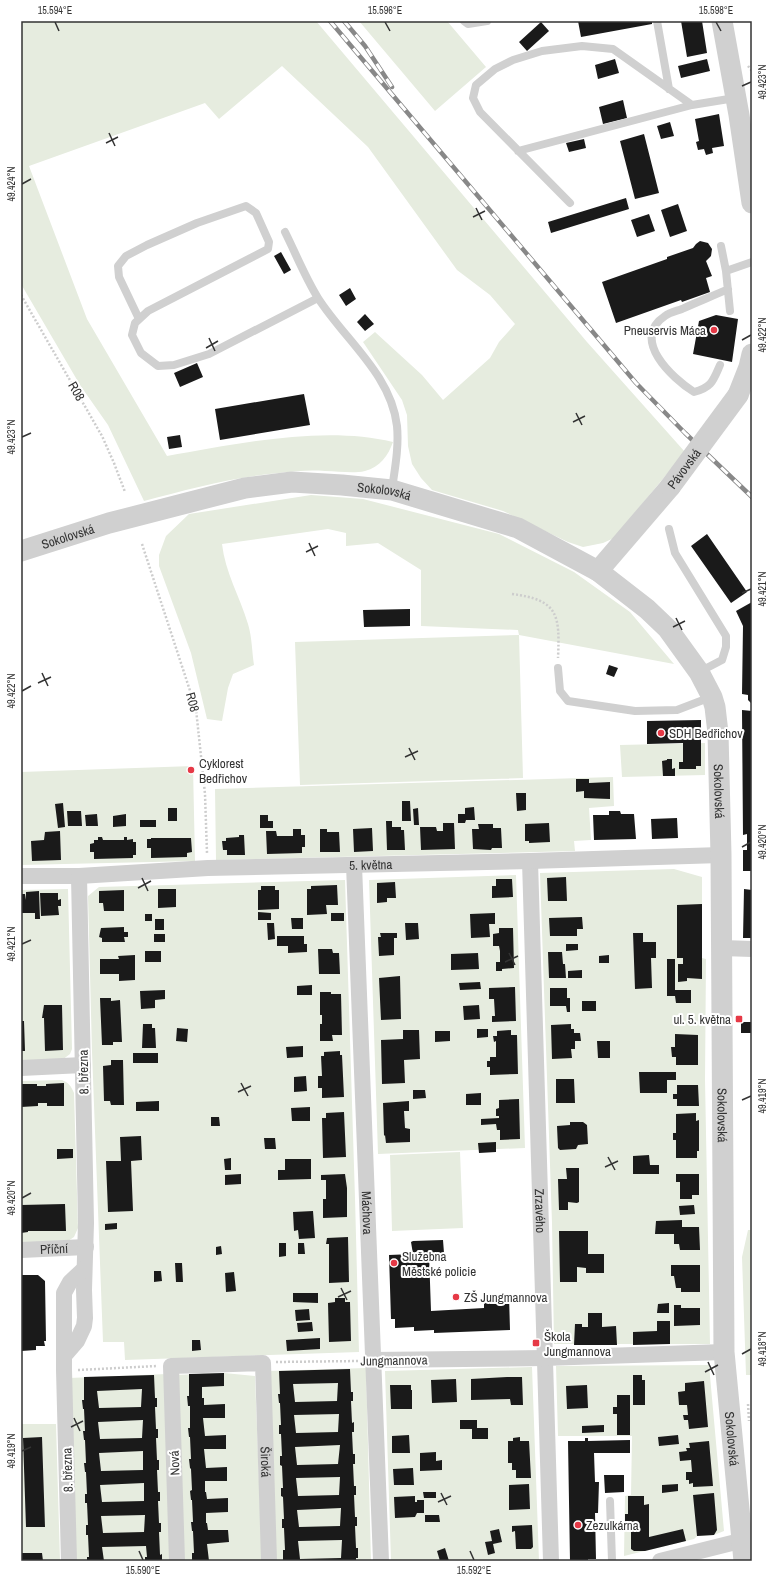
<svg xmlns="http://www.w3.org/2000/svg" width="773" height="1582" font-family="'Archivo Narrow',sans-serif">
  <rect width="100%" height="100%" fill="#fff"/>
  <path fill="#e6ecdf" d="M21,21H316L587,342L685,452L614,538L603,543L583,547L568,542L503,511L432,490L421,478L412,464L408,446L407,415L402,400L363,342L375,332L422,375L443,400L490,358L499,342L515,324L490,295L457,270L368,147L282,66L219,119L205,103L29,166L87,319L167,456C237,444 323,425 393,442C388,456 380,467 365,471C352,474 339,471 325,471C310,470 295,471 279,473C233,477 189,489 144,501L108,425L80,385L21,284Z
    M359,21H447L486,67L435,111Z
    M311,495L363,499L499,534L574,572L630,612L674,664L519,635L523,778L300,785L295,642L519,635L518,630L421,626V570L378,543L346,546V533L328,529L222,544C225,572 240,597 248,624C252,637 252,652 254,665L233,674L228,688L222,721L207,719L191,653L159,566V555L166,536L189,514Z
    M705,743V775L622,777L620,745Z
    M193,766L195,861L21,865V772Z
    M613,777L614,806L589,808L591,840L574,841L575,851L216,860L215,789Z
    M674,869L702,877V958L706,959L705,1080L710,1344H554L552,1223L540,873Z
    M516,875L525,1148L378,1154L369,880Z
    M345,880L355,1198L359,1352L125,1360L124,1342H103L92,1052L88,896L99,887Z
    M68,889L72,1049L70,1054L62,1060L21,1062V890Z
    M62,1080C69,1083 71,1086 74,1093L78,1228L74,1237L68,1241L21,1243V1081Z
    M460,1152L463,1228L392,1231L390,1155Z
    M748,1230H752V1375H746L742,1257Z
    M709,1365L724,1531L714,1535L697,1536L694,1539L624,1556L625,1496L631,1495L632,1436H558L556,1366Z
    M532,1367L539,1561H391L385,1371Z
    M366,1368L371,1561H273L267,1371Z
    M224,1373L255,1376L262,1561H182L175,1375Z
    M167,1374L173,1561H75L69,1378Z
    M21,1424H56L60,1561H21Z"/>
  <path fill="#1a1a1a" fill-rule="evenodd" d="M578,21H652V24L581,37Z
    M681,21H702L707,53L687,57Z
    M541,22L549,31L527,51L519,42Z
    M615,59L619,73L598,79L595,65Z
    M707,59L710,71L681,78L678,66Z
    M623,100L627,118L603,124L599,107Z
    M719,114L724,146L712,148L713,153L706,155L704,149L698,150L696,142L699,141L695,119Z
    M670,122L674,136L661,139L657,126Z
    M644,134L659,193L635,199L620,141Z
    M584,139L586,148L569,152L566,143Z
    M626,198L629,209L551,233L548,222Z
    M678,204L687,231L670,237L661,210Z
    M649,214L655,231L637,237L631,220Z
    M700,241L708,243L712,249L711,256L706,261L712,276L706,278L710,292L682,302L681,300L616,323L602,282L667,259V257L693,248L696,244Z
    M281,252L291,270L284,274L274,256Z
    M350,288L356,299L346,306L339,295Z
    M365,314L374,324L365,331L357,322Z
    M716,315L738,319L732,362L693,354L699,321Z
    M197,363L203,377L180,387L174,373Z
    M304,394L310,425L220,440L215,409Z
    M180,435L182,447L169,449L167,437Z
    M707,534L747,592L731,603L691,546Z
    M752,602V703H751L748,700V695L742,694L743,626L736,611Z
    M410,609V626L364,627L363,610Z
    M609,665L618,668L614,677L606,674Z
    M742,710L752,711V871H743V850H747V834L743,835Z
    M701,720V766H696V769H679V762H683V743L647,744V721Z
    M667,759H672V769L675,768V776H663L662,761L667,760Z
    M576,779H589V783L610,782V799L584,798V791L576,792Z
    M516,793H526V810L517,811Z
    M402,801H410L411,821H402Z
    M63,803L65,827L58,828L55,804Z
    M474,807L475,820H466L465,823H458V814H465V808Z
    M168,808H177V821H168Z
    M418,808L419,825H414L413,809Z
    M67,811H81L82,826H68Z
    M609,811H620L621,814H634L636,839L594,840L593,815H609Z
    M97,814L98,826H86L85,815Z
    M126,814V826L113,827V816Z
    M260,815H268V821H273V828H260Z
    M677,818L678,838L652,839L651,819Z
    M140,820H156V827H140Z
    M386,821H392V827H401V830H404L405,850H387Z
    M443,823H454L455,849L421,850L420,827H436L437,831H443Z
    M549,823L550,842L529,843V841H525V824Z
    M478,824H493V828H501L502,848H492L491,850L473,849L472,829H479Z
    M372,828L373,851L354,852L353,829Z
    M293,829H301V835H305V847H302V853L267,854L266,831H276L277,836H293Z
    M320,829H327V832H339L340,852H320Z
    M60,831L61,860L32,861L31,841L44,840L45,832Z
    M239,835H244L245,855H227V850H223L222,841H226V838L239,837Z
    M98,837H102L103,840H124V837H127V840L133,839V842H136V855H133V858L94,859V852H90V844L94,843V840H98Z
    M151,838H191L192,852L187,853V857L151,858V848H147V839H151Z
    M566,877L567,901H548L547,878Z
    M496,879H512L513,897L492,898V886H496Z
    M395,882L396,898H387V902L377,903V883Z
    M337,885L338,905H326L327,914L307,915V889H311V886Z
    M261,886H275V890H279V909L258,910V890H261Z
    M158,889H176V907L158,908Z
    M744,889L752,890V938H743Z
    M124,890V911H104L103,903H99V891Z
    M39,891L40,919H35V913H21V894H25L26,900V892Z
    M40,893H58V900L61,899V906H58L59,915L41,916Z
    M702,904V979L687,978V981L678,982V964H683V958H677V905Z
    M258,912L271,913V920H258Z
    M331,913H344V921H331Z
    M495,913V924H489L490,937L471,938L470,914Z
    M145,914H152V921H145Z
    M582,917L583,929H577V936H550L549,918Z
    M291,918H303V929H292Z
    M155,919H164V930H155Z
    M267,923H274L275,939L268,940Z
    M405,923H418L419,939L406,940Z
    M124,927V932H128V937H124L125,942H102V938L99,937L101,928Z
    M499,928H513L514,968L502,969V971H496V962H500V951L499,946H493V934L499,933Z
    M380,933H397V938H394V955L379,956L378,937H381Z
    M633,933H643V942H656V958H651L652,988L635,989Z
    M154,934H165V942H154Z
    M277,936H304V944H307V952L288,953V946H277Z
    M566,944H578V950L566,951Z
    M318,949H332L333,953H339L340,974H319Z
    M145,951H161V962H145Z
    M548,952H562L563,964H565L566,978H549Z
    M478,953L479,969L451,970V954Z
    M135,955V980L119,981V974H100V959H119L118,956Z
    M609,955V963H599V956Z
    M667,959H675V990H691V1003H676L675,996H667Z
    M582,970V978H568V971Z
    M400,976L401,1019L381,1020L379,978Z
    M480,982L481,989L460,990L459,983Z
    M312,985V995H297V986Z
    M515,987L516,1021L492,1022V1016H495L494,999H489V988Z
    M550,988H567V998H570V1012H567L566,1006H550Z
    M165,990V999L155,1000V1008L141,1009L140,991Z
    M320,992H331V994H341L342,1035H332L333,1041H320V1024H322V1015H320Z
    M100,998H111V1001L120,1000L122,1042H113V1045H102Z
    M582,1001H596V1011H582Z
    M44,1005H62L63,1050L45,1051L44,1018H42Z
    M479,1005L480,1019L464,1020L463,1006Z
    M21,1021H24L25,1051H21Z
    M741,1022H752V1033H741Z
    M143,1024H152V1028H155L156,1048H142Z
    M571,1024V1029H574V1033H580L581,1041H575V1049H571L572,1058L552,1059L551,1025Z
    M177,1028L188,1029L187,1042L176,1041Z
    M477,1029H488V1037L477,1038Z
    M403,1030H419L420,1059L404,1060L405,1083L382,1084L381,1040L403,1039Z
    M511,1030V1035H517L518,1074L490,1075V1067H487V1061H490V1057H496V1041L494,1042L493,1036H497V1031Z
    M435,1031H450V1041L435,1042Z
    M675,1034L698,1035V1065H676V1057H672L671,1047H675Z
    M597,1041H610V1058H598Z
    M303,1046V1057L287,1058L286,1047Z
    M340,1051V1055H342L344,1097L322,1098V1088H318V1076H322L321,1056H324V1052Z
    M133,1053H158V1063H133Z
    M111,1060H123L124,1105H111L110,1101H104L103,1066L111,1065Z
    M639,1072H676V1080H667V1093H640Z
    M306,1076L307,1091L294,1092V1077Z
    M556,1079H574L575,1103H556Z
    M64,1083V1106H47V1103H38V1106L21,1107V1084H37V1086H46V1084Z
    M677,1085H698L699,1106H677V1099H673V1094H677Z
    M413,1090H425L426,1098L413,1099Z
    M481,1093V1105H466V1094Z
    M519,1099L520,1139L500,1140V1130H497L496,1124L481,1125V1119L499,1118V1116H496V1109L499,1108V1100Z
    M159,1101V1111H136V1102Z
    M409,1101V1111H404L405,1128L410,1129V1142L386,1143L385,1135L384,1136L383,1103Z
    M310,1107V1121H292L291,1108Z
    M344,1112L346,1157L323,1158L322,1118H326V1113Z
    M696,1113V1121L699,1120V1151H697V1158H676V1140H673V1133H676V1114Z
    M211,1117H219L220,1126H211Z
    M570,1122H583L587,1125L588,1144L578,1145L576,1149L560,1150L558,1148L557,1126L570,1125Z
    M141,1136L142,1160L131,1161L133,1211L108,1212L106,1161H121L120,1137Z
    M264,1138H275L276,1149H265Z
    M496,1142V1152L479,1153L478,1143Z
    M57,1149H73V1158L57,1159Z
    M649,1155L650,1165H659V1174H633V1156Z
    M231,1158V1170H225L224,1159Z
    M285,1159H311V1179L278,1180V1170H285Z
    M566,1168H579V1202L577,1203L568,1202V1210H559L558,1179H567Z
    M241,1174V1184L225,1185V1175Z
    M345,1174L347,1188V1217L323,1218V1199H326V1180H321V1175Z
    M676,1174H699V1195H692V1199H680V1182H676Z
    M65,1204L66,1231H28V1232L21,1233V1205Z
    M694,1205L695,1214L680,1215L679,1206Z
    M313,1211L315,1238L299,1239L298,1230L294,1231L293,1212Z
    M682,1220V1227H699L700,1250H680L679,1244H674V1234H655L656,1221Z
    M117,1223V1229L105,1230V1224Z
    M559,1231H588V1254H604V1273H586V1268L577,1267V1282H560Z
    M348,1237L349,1282L329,1283V1244H326L327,1238Z
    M443,1240L444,1253L429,1254L431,1311L484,1308V1297L509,1296L510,1330L434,1333V1330L414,1331V1327L395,1328V1319H391L389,1255L413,1254L411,1242L413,1241Z
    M279,1243H286V1256L279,1257Z
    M298,1243H304L305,1254H298Z
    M221,1246L222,1254L216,1255V1247Z
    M175,1263H182L183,1282H176Z
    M671,1265H700V1292H681V1288H676L674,1276H671Z
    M154,1271H161L162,1281L154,1282Z
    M234,1272L236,1291L226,1292L225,1273Z
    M21,1275H38L45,1281L46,1341H44L45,1346H36V1350L21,1351Z
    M293,1293H318V1303L293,1302Z
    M335,1298H345V1302H350L351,1341L329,1342L328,1303L335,1302Z
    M669,1303V1313H657L658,1304Z
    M674,1305H681V1308H700V1325L674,1326Z
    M309,1309L310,1320L296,1321L295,1310Z
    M588,1313H602V1327L616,1326L617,1345H574L575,1324H582V1327H588Z
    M657,1321H670V1344L633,1345V1332L657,1331Z
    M312,1322L313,1331L298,1332L297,1323Z
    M320,1338V1349L287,1351L286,1340Z
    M192,1340H200L201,1350L192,1351Z
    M350,1369L351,1392H353V1401H351L352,1423L354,1422V1432H352L353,1454H355V1464H353L354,1486H356V1495H354L355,1517H357V1526H355L356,1548H358V1558H356V1561H285L283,1560V1550H285L284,1528H282V1519H284L283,1497L281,1496V1488H283L282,1466L280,1465V1456H282L281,1434H279V1425H281L280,1403H279L278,1394H280L279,1371ZM338,1383L337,1401L295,1402L293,1384ZM339,1414L338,1432L296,1433L294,1415ZM340,1445L338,1464L297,1465L295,1447ZM340,1477L339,1495L298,1496L296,1478ZM341,1508L340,1526L299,1527L297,1510ZM342,1540L341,1558L300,1559L298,1541Z
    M224,1373V1386L202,1387V1398H204V1405L225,1404V1418H203L205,1436L226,1435V1449H204L206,1468L227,1467V1481H205V1492H206L207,1499L228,1498V1512L206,1513V1523H207L208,1530H228L229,1542L207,1544L209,1561H192V1553H194L193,1531H192L191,1522H193L192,1500H191L190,1491L192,1490L191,1469L190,1468L189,1459H191L190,1437H189L188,1428H190V1406H188L187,1396H189V1374Z
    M154,1375L155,1398H157V1407H155L156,1429H158V1438H156L157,1460H159V1470H157L158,1492H160V1501H158L159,1523H161V1532H159L160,1555L162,1554V1561H145V1557H147L146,1546L102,1547L104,1561H87V1557H89L88,1535H86V1525H88L87,1503H85V1494H87L86,1472H85L84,1463H86L85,1440H84L83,1431H85L84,1409H83L82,1400H84V1377ZM142,1389L141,1407L99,1408L97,1391ZM143,1420L142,1438L100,1439L98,1422ZM143,1451V1470L101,1471L99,1453ZM144,1483V1501L102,1502L100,1485ZM145,1515L144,1532L103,1533L101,1516Z
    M633,1375H642V1380H645V1405H633Z
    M507,1377H522L523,1405H511L510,1399L471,1400V1379Z
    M456,1379L457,1402L432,1403L431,1380Z
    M704,1381L708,1427L689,1429L688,1420H684L683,1415H688L687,1405H679L678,1392L685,1391V1383Z
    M390,1385H411V1390H412V1409H391Z
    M587,1385L588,1408L567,1409L566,1386Z
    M617,1395H630V1435H617V1414H613V1407H617Z
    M460,1420H477V1428H488V1439H472V1429H460Z
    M604,1425V1432L582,1433V1426Z
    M409,1435L410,1453H392V1436Z
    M678,1435L679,1444L659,1446L658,1437Z
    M42,1437L45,1527H26L23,1438Z
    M520,1437V1441H529L531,1478H516V1470H512V1463H508V1441H513V1438Z
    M585,1438H588V1441L630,1440V1453H594L595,1482H599L598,1513H595L596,1559H588V1561H570L568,1441H585Z
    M709,1441L713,1486L693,1487V1483L689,1484V1480H686V1472H692L691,1460L680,1461L679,1452L687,1451L686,1448H690L689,1443Z
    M436,1452V1461L442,1460V1470L420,1471V1453Z
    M413,1468L414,1485H394L393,1469Z
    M604,1475H624V1492L605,1493Z
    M529,1484L530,1509L509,1510V1485Z
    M678,1484V1491L662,1493V1485Z
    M423,1492H436V1498H424Z
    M714,1493L717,1530L714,1535L697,1536L693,1495Z
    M415,1496V1502H417V1500H424V1513H417L415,1517L395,1518L394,1497Z
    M628,1496H644V1505L649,1504V1537L683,1529L686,1541L645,1551H634L631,1549V1529H625V1514H628Z
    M425,1515H439L440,1522H425Z
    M532,1525L533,1547L531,1549H516L515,1531L512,1532V1526Z
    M499,1529L502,1542L493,1544L495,1553L488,1555L485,1542L492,1541L490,1531Z
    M445,1548L449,1561H440L437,1551Z
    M22,1553H42L43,1561H22Z"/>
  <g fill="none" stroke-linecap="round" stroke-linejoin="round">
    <path stroke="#cdcdcd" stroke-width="2.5" stroke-dasharray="2 2" stroke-linecap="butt" d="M748,66L752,71
      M21,295L102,436L114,463L125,492
      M142,544L196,709L205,794L207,853
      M512,594C558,600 560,614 558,658
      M276,1362L359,1361
      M78,1370L157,1366
      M748,1404L749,1421"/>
    <path stroke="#d0d0d0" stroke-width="8" d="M464,21L468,24L487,21
      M657,21L669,89
      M518,151L692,105
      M570,203L480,112L473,98L476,85L495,69L513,60L542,51L582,46L613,49L692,105L735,98
      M285,232C296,254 305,277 318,298C344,339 391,374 397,426C399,447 395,468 392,489
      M721,246L726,271L730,311
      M726,271L752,262
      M139,319L119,277L118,266L126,256L147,245L197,223L246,206L256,213L269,242L268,249L148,311L135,323L132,335L141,353L158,366L174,365L209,354L318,298
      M720,365C713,381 712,387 694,392C672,378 630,339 665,316C670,312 677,311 682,309C697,302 713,296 728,289
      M669,529L675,553L726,636V647L722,660L699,672
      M558,668L560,691L568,701L635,711L677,710L711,697
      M610,1501L612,1561"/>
    <g stroke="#d0d0d0" stroke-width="16">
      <path id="s1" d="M530,861L551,1561"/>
      <path id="s2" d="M354,865L381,1561"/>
      <path id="s3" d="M21,876H79L208,868L530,861L721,855"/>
      <path d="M722,948L752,949"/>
      <path d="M21,1068L83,1065"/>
      <path id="s4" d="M21,1250L86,1247"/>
      <path d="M64,1356L77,1341L84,1326L85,1318L84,1290L86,1223L79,876"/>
      <path d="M372,1360L544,1358L724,1352"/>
      <path d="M69,1561L64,1370V1293L70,1282L84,1269"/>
      <path id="s5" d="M177,1561L171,1366L263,1363L269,1561"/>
      <path d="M660,1561L752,1538"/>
    </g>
    <g stroke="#d0d0d0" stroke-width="21">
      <path d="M722,21L739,115L752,203"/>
      <path d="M738,395L749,367L752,354"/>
      <path id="s6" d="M21,551L109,523L245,488L292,482L342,485L392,490L518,528L598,571L647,609L668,629L699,672L712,697L715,707L718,733L721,855L724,1352L744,1561"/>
      <path d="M598,571L670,487"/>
    </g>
    <g stroke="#888" stroke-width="4.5">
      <path id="rail" d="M330,21L636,383L685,433L752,497
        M344,21L365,46L392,87"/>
    </g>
    <use href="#rail" stroke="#fff" stroke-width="3" stroke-dasharray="9" stroke-linecap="butt"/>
    <path stroke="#d0d0d0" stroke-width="21" id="s7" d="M670,487L738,395"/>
  </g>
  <path fill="none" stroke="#333" stroke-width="1.5" d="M55,22L59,31M385,22L390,31M716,22L721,31M742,86L751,82M109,133L115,146M106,143L118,137M22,184L31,179M476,208L482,220M473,217L485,211M209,338L215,351M742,340L751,335M206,348L218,341M576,413L582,425M573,422L585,416M22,437L31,433M309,543L315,556M306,552L318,546M742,593L751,589M676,618L682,630M673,627L685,621M42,673L48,686M38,683L51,677M22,691L31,686M409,748L415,760M405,757L418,751M742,847L751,842M142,878L148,891M138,888L151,881M22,944L31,940M509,953L515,965M505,962L518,956M241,1083L248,1096M238,1092L251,1086M742,1100L751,1096M608,1157L615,1170M605,1167L618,1161M22,1198L31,1193M341,1288L347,1300M338,1297L351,1291M742,1354L751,1349M708,1362L714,1375M705,1372L718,1365M74,1418L80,1431M71,1427L83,1421M22,1451L31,1447M441,1493L447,1505M438,1502L451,1496M139,1551L143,1560M470,1551L474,1560"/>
  <g fill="#e63946" stroke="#fff" stroke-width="1.5">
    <circle cx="714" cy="330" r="4"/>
    <circle cx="661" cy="733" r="4"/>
    <circle cx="191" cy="770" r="4"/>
    <rect x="735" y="1015" width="8" height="8" rx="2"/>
    <circle cx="394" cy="1263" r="4"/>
    <circle cx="456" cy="1297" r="4"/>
    <rect x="532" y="1339" width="8" height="8" rx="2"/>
    <circle cx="578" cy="1525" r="4"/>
  </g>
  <g text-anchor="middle" stroke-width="4" stroke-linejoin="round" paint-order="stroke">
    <g font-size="13" fill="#333" stroke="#fff" text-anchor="start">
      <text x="706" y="335" text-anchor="end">Pneuservis Máca</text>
      <text x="669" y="738">SDH Bedřichov</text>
      <text x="199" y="768">Cyklorest<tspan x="199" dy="15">Bedřichov</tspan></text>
      <text x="731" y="1024" text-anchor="end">ul. 5. května</text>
      <text x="402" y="1261">Služebna<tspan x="402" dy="15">Městské policie</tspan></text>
      <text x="464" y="1302">ZŠ Jungmannova</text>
      <text x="544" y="1341">Škola<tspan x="544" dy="15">Jungmannova</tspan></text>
      <text x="586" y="1530">Zezulkárna</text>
    </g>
    <g font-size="13" fill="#333" stroke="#fff">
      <text transform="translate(77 391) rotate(60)" y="5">R08</text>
      <text dy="5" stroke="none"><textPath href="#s7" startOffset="23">Pávovská</textPath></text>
      <text dy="5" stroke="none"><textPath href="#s6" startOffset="373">Sokolovská</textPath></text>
      <text dy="5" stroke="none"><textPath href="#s6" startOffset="49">Sokolovská</textPath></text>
      <text transform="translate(193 702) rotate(75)" y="5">R08</text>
      <text dy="5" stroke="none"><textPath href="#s6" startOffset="870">Sokolovská</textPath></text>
      <text dy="5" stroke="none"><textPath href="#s3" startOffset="350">5. května</textPath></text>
      <text transform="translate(83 1072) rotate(-91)" y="5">8. března</text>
      <text dy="5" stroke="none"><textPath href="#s6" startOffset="1194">Sokolovská</textPath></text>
      <text dy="5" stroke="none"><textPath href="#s1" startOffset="350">Zrzavého</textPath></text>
      <text dy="5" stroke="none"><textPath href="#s2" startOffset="348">Máchova</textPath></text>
      <text dy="5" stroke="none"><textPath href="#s4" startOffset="33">Příční</textPath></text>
      <text transform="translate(394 1360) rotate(-1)" y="5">Jungmannova</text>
      <text dy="5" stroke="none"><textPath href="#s6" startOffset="1518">Sokolovská</textPath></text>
      <text dy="5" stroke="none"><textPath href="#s5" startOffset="386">Široká</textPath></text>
      <text transform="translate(174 1463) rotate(-92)" y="5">Nová</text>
      <text transform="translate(67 1470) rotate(-92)" y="5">8. března</text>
    </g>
  </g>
  <rect width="773" height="1582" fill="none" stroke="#ffffff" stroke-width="44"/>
  <rect x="22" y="22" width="729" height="1538" fill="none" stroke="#333" stroke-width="1.5"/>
  <g font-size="10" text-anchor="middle" fill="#333">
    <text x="55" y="14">15.594°E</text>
    <text x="385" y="14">15.596°E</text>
    <text x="716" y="14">15.598°E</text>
    <text transform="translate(762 82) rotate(-90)" y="4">49.423°N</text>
    <text transform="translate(11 184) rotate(-90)" y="4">49.424°N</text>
    <text transform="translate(762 335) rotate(-90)" y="4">49.422°N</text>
    <text transform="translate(11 437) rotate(-90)" y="4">49.423°N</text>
    <text transform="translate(762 589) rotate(-90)" y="4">49.421°N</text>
    <text transform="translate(11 691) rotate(-90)" y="4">49.422°N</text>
    <text transform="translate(762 842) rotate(-90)" y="4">49.420°N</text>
    <text transform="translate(11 944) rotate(-90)" y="4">49.421°N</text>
    <text transform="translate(762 1096) rotate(-90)" y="4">49.419°N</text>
    <text transform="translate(11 1198) rotate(-90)" y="4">49.420°N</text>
    <text transform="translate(762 1349) rotate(-90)" y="4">49.418°N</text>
    <text transform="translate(11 1451) rotate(-90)" y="4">49.419°N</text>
    <text x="143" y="1574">15.590°E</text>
    <text x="474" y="1574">15.592°E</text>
  </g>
</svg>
